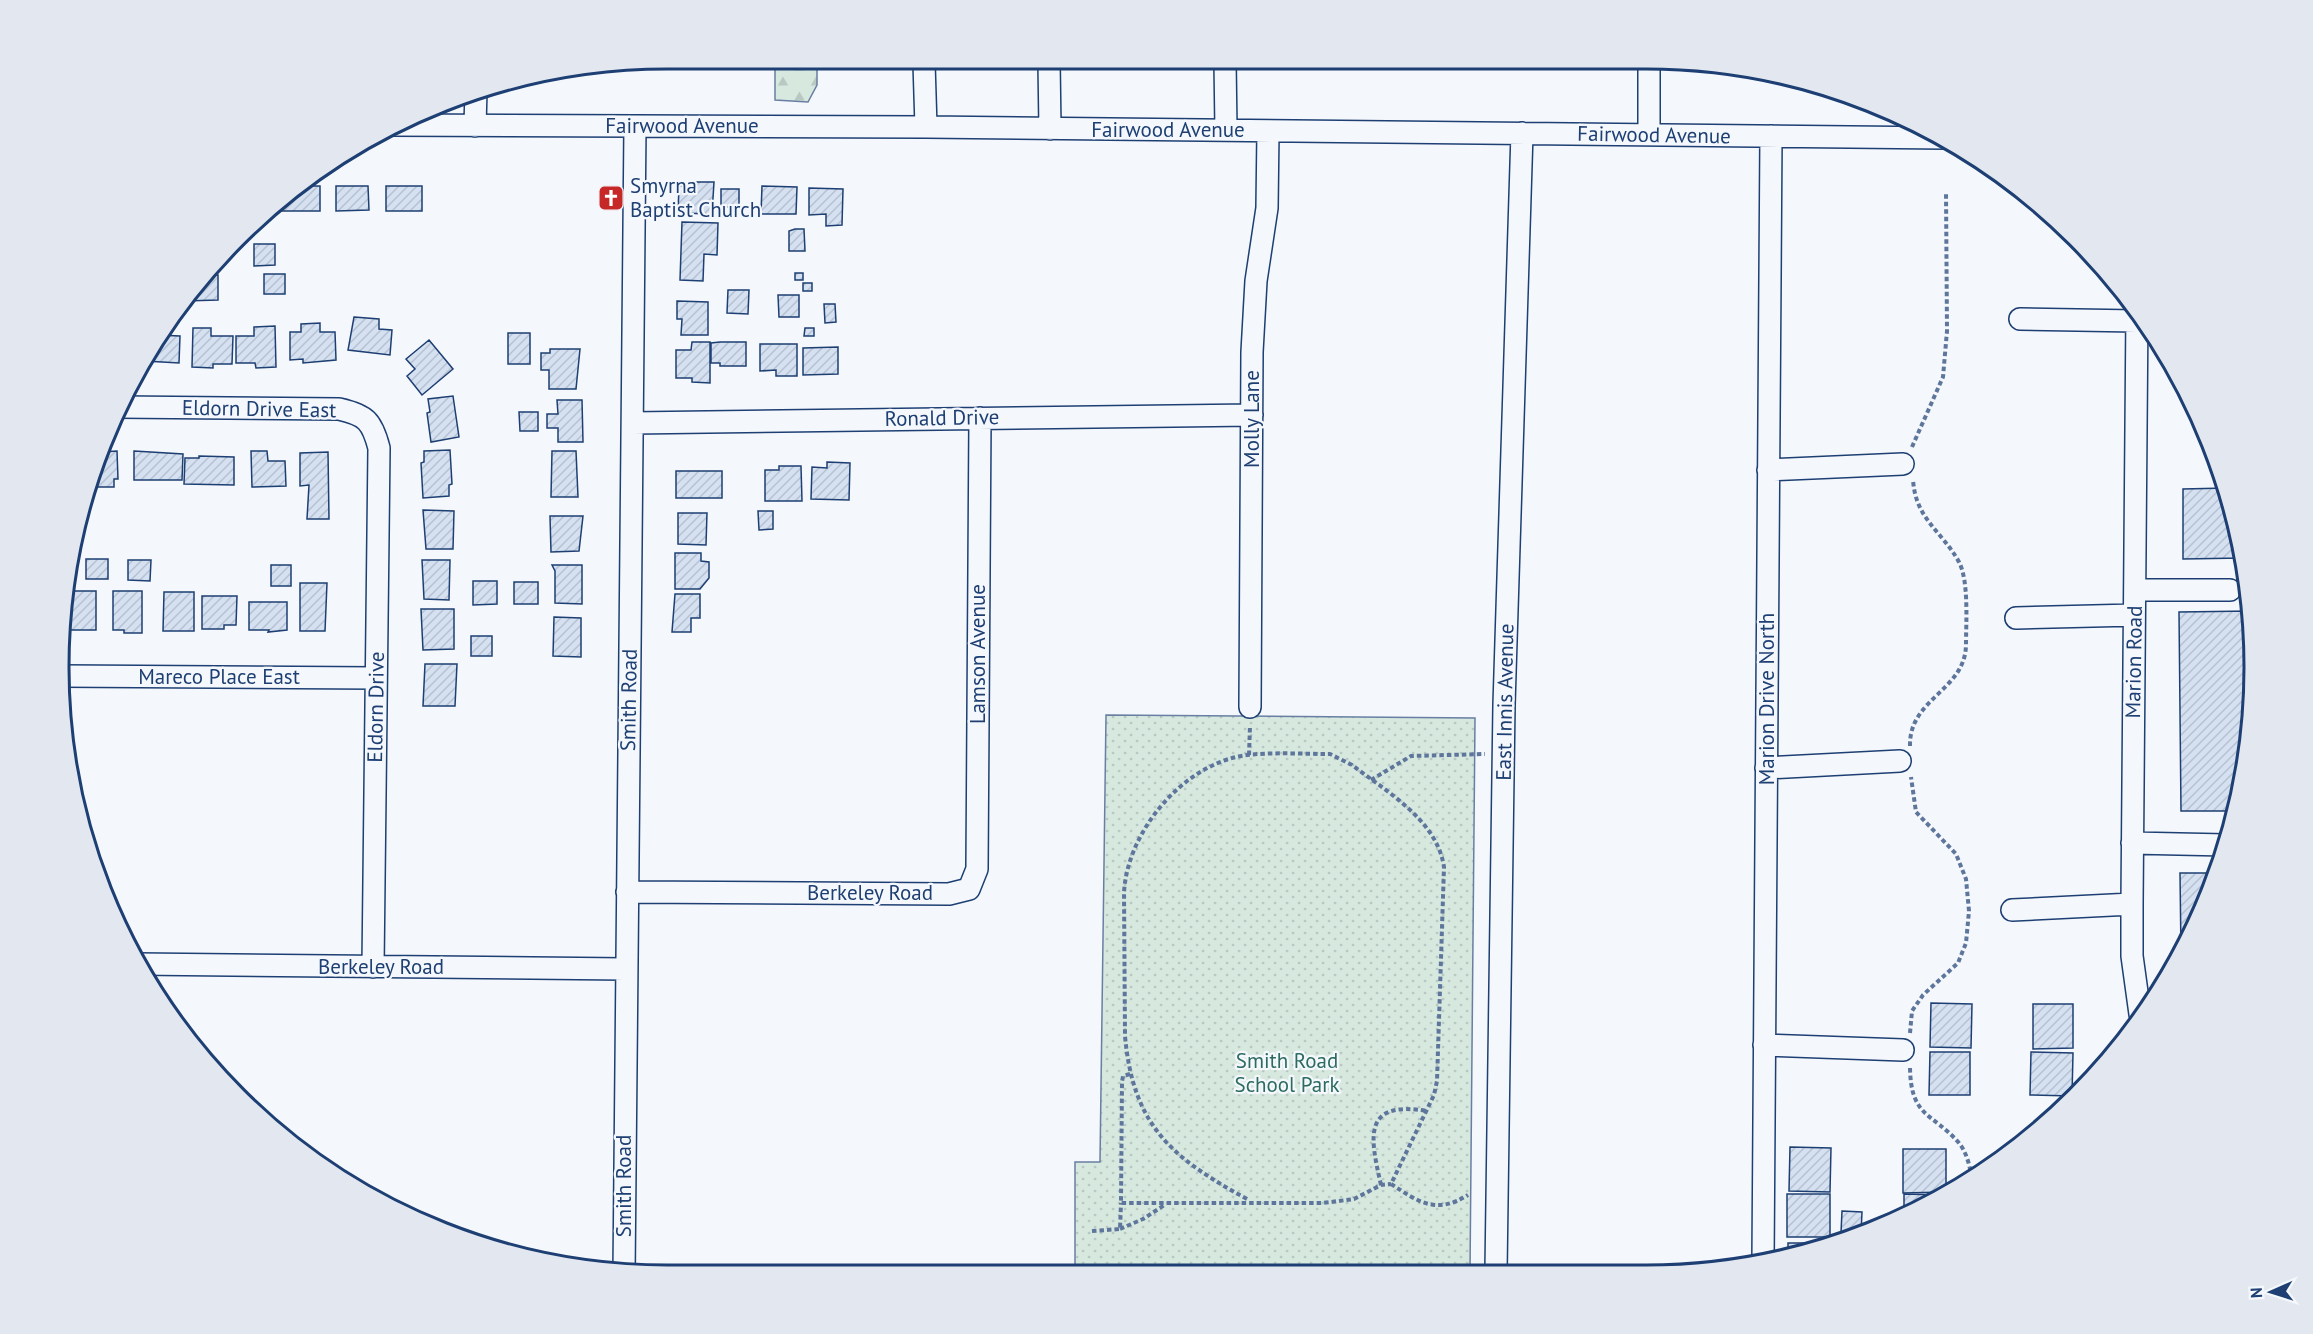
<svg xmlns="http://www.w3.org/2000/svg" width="2313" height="1334" font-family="'PT Sans',sans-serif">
  <defs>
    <pattern id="forest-firs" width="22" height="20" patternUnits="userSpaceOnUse" patternTransform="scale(1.5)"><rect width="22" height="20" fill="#d7e8df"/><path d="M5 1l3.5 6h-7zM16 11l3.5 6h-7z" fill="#b8c8c3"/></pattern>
    <pattern id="park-dots" width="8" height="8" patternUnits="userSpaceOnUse" patternTransform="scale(1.5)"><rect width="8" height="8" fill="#d7e8df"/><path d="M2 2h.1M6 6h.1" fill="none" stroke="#b8c8c3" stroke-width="1.8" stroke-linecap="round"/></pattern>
    <pattern id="building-hatch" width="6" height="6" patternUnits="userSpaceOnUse" patternTransform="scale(1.5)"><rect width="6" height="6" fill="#d5e0f0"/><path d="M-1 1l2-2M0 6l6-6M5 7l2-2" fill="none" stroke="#b6c1d1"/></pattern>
  </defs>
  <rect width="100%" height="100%" fill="#f4f7fb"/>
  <path fill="url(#forest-firs)" stroke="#687fa3" stroke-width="1.5" d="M775,63H817V85L808,102L775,100Z"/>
  <path fill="url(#park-dots)" stroke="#687fa3" stroke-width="1.5" d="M1106,715L1475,718L1470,1271L1176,1270V1266H1075V1162H1100Z"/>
  <path fill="url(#building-hatch)" stroke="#1d3f73" stroke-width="1.5" d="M694,182H714L712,214L678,213L679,186L694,187Z
    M295,186H320V211H282V197Z
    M336,186H368L369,210L336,211Z
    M386,186H422V211H386Z
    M762,186L797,187L796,214H761Z
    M809,188L843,189L842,225L826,226V214L809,215Z
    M721,189H739V207H721Z
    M682,222L718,223L717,255L704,254L703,281L680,280Z
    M795,229H804L805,251H789V231Z
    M254,244H275V265L254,266Z
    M795,273H803V280H795Z
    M264,274H285V294H264Z
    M205,275H218V300L185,301Z
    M803,283H812V291H803Z
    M728,290H749L748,314L727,313Z
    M778,295H799V317H779Z
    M677,301L708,302V335H681L682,319H677Z
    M824,304H835L836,322L825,323Z
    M354,317L379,319V329L392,330L390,355L348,350Z
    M320,323V332H335L336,360L303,363V359L290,360V332H301V324Z
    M275,326L276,367L256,368L255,363H236V336H254V327Z
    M193,328H211V336H233L232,364H213V368L192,367Z
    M805,328H814V336H804Z
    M508,333H530V364H508Z
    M157,335L180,336L179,363L145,361Z
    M429,340L453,369L422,395L407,376L415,369L406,359Z
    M692,342H710V383L692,382V378H676V350H691Z
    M720,342H746V366H720V363H711V343Z
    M760,344H797V376H776V370L760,371Z
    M838,347V374L803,375V348Z
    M550,349H580L576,389H549V370H541V353H550Z
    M2185,387L2192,398L2193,401H2185Z
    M453,396L459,437L431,442L427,413L430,412L428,399Z
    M557,400H582L583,442H558V428H547V414H558Z
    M519,412H538V431H520Z
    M450,450L452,484L449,485V496L423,498L421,463L424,462V451Z
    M117,451L118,479H114V487H97V478L91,479L101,452Z
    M134,451L183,454L182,480H134Z
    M251,451H267L268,461H285L286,486L252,487Z
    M552,451H576L578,497H551Z
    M328,452L329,519H307L309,485L300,486V453Z
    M199,456L234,457V485L184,484L185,458H199Z
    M827,462L850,463L849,500L811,499L812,467L827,468Z
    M779,466H801L802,501H765V470H779Z
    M676,471H722V498H676Z
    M2226,488L2234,510L2242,558L2183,559V489Z
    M423,510L454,511L453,549H426Z
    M758,511H773V529L759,530Z
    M678,513H707L706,545L678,544Z
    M550,516H583L579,551L551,552Z
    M675,553H701V561L709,562V578L700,589H675Z
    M86,559H108V579H86Z
    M128,560H151L150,581L128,580Z
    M422,560H450L449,600L424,599Z
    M271,565H291V586H271Z
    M552,565H582V604L555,603V571Z
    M473,581H497V604L473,605Z
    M514,582H538V604H514Z
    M300,583H327L325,631H300Z
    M68,591H96V630H68Z
    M113,591H142V633H124V630H113Z
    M164,592H194V631H163Z
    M675,594H700V618H691V632H672Z
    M202,596H237L236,625H224V629H202Z
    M249,602H287V630L268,632L269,630H249Z
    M421,609H454V649L423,650Z
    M2251,611L2253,628L2249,747L2234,811H2181L2179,612Z
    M554,617L581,618V657L553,656Z
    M471,636H492V656H471Z
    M425,664H457L455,706H423Z
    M2180,873H2218L2182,952H2181Z
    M1931,1003L1972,1004L1971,1048L1930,1047Z
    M2033,1004H2073V1048L2033,1049Z
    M1930,1052H1970V1095H1929Z
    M2031,1052L2073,1053L2072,1096L2030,1095Z
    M1790,1147L1831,1148L1830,1192L1789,1191Z
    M1903,1149H1946V1192L1903,1193Z
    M1787,1194H1830V1237H1787Z
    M1904,1194L1940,1195L1904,1212Z
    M1842,1211L1862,1212L1861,1234L1841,1233Z
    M1788,1243H1818V1249L1788,1256Z"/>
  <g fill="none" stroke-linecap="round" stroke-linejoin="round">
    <g stroke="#1d3f73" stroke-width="24">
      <path id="minor" d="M1649,60V135
        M1225,61L1226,130
        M1049,62L1050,129
        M924,63L926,127
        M391,125L926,127L1945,138
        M475,126L476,90
        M2137,310L2132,904V956L2140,1014
        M2020,319L2137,321
        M118,407L339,409C366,415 372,421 379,448L373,967
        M633,423L1252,415
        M1768,470L1903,464
        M2135,590H2230
        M2016,618L2134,615
        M61,676L376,678
        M1250,707L1252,352L1256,281L1267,208L1268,131
        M1766,768L1900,761
        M2132,843L2226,845
        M627,892L949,894L969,889L977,869L980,418
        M2012,910L2132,904
        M137,964L625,969
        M1764,1045L1903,1050
        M1763,1262L1771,136
        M1496,1271L1504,705L1522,133
        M624,1274L635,126"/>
    </g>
    <path stroke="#5e769c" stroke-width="4" stroke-dasharray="4.5 3" stroke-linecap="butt" d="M1912,447L1943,377L1947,331L1946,192
      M1910,746C1909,698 1965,691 1966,645C1966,623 1969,581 1959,562C1942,531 1915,519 1913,479
      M1249,755L1250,726
      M1371,780L1411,756L1485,754
      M1910,1033L1912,1011L1923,995L1958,963L1966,943L1969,911L1966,879L1956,854L1916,812L1911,777
      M1910,1068C1911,1118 1932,1112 1959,1143C1967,1153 1970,1167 1972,1179
      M1130,1074L1123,1076L1122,1082L1121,1203H1323L1354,1199L1381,1185L1391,1184
      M1381,1185C1370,1137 1362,1100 1427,1111
      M1247,1199C1172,1158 1133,1126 1125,1036L1124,893C1127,831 1184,763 1247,755C1274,752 1303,754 1330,754L1352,765C1387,792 1437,820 1444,867L1437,1081L1434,1095L1391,1184C1419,1202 1436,1215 1468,1195
      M1120,1229L1143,1219L1166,1204
      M1092,1231L1120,1229L1121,1203"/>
    <use href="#minor" stroke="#f4f7fb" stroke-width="21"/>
  </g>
  <defs>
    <g id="church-square" transform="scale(1.35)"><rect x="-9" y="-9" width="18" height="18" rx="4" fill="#c62828" stroke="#f4f7fb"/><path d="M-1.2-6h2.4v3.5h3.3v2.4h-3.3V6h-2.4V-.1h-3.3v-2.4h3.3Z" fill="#fff"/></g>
  </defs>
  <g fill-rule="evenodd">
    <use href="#church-square" x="611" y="198"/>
  </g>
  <g text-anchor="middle" stroke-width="4.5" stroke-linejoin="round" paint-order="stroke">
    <g font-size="21" fill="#1d3f73" stroke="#f4f7fb">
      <text x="682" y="133">Fairwood Avenue</text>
      <text x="1168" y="137">Fairwood Avenue</text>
      <text transform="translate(1654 135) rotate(1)" y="7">Fairwood Avenue</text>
      <text transform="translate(259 409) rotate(1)" y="7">Eldorn Drive East</text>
      <text transform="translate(942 418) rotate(-1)" y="7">Ronald Drive</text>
      <text transform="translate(1252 419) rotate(-90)" y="7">Molly Lane</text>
      <text transform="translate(978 654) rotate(-90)" y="7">Lamson Avenue</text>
      <text transform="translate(2134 662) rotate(-89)" y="7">Marion Road</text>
      <text x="219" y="684">Mareco Place East</text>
      <text transform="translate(1767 699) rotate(-90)" y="7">Marion Drive North</text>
      <text transform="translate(629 700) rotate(-89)" y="7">Smith Road</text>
      <text transform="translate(1505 702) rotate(-89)" y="7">East Innis Avenue</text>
      <text transform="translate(376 707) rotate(-89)" y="7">Eldorn Drive</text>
      <text x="870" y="900">Berkeley Road</text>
      <text x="381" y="974">Berkeley Road</text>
      <text transform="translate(624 1186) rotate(-90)" y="7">Smith Road</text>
    </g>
    <g font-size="21" fill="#1d3f73" stroke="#f4f7fb" text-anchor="start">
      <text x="630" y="193">Smyrna<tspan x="630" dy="24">Baptist Church</tspan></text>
    </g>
    <g font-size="21" fill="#2c6c60" stroke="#f4f7fb">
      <text x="1287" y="1068">Smith Road<tspan x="1287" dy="24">School Park</tspan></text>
    </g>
  </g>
  <path d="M0 0H2313V1334H0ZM667 69H1646A598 598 0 0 1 2244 667V667A598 598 0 0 1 1646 1265H667A598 598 0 0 1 69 667V667A598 598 0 0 1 667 69Z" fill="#e3e8f0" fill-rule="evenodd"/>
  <path fill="none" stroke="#1d3f73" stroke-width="3" d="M667 69H1646A598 598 0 0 1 2244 667V667A598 598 0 0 1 1646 1265H667A598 598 0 0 1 69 667V667A598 598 0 0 1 667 69Z"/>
  <g transform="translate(2271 1292) rotate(267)" stroke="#f4f7fb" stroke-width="4.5" paint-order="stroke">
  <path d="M0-4.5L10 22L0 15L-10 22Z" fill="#1d3f73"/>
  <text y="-9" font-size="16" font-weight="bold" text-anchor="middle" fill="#1d3f73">N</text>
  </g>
</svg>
